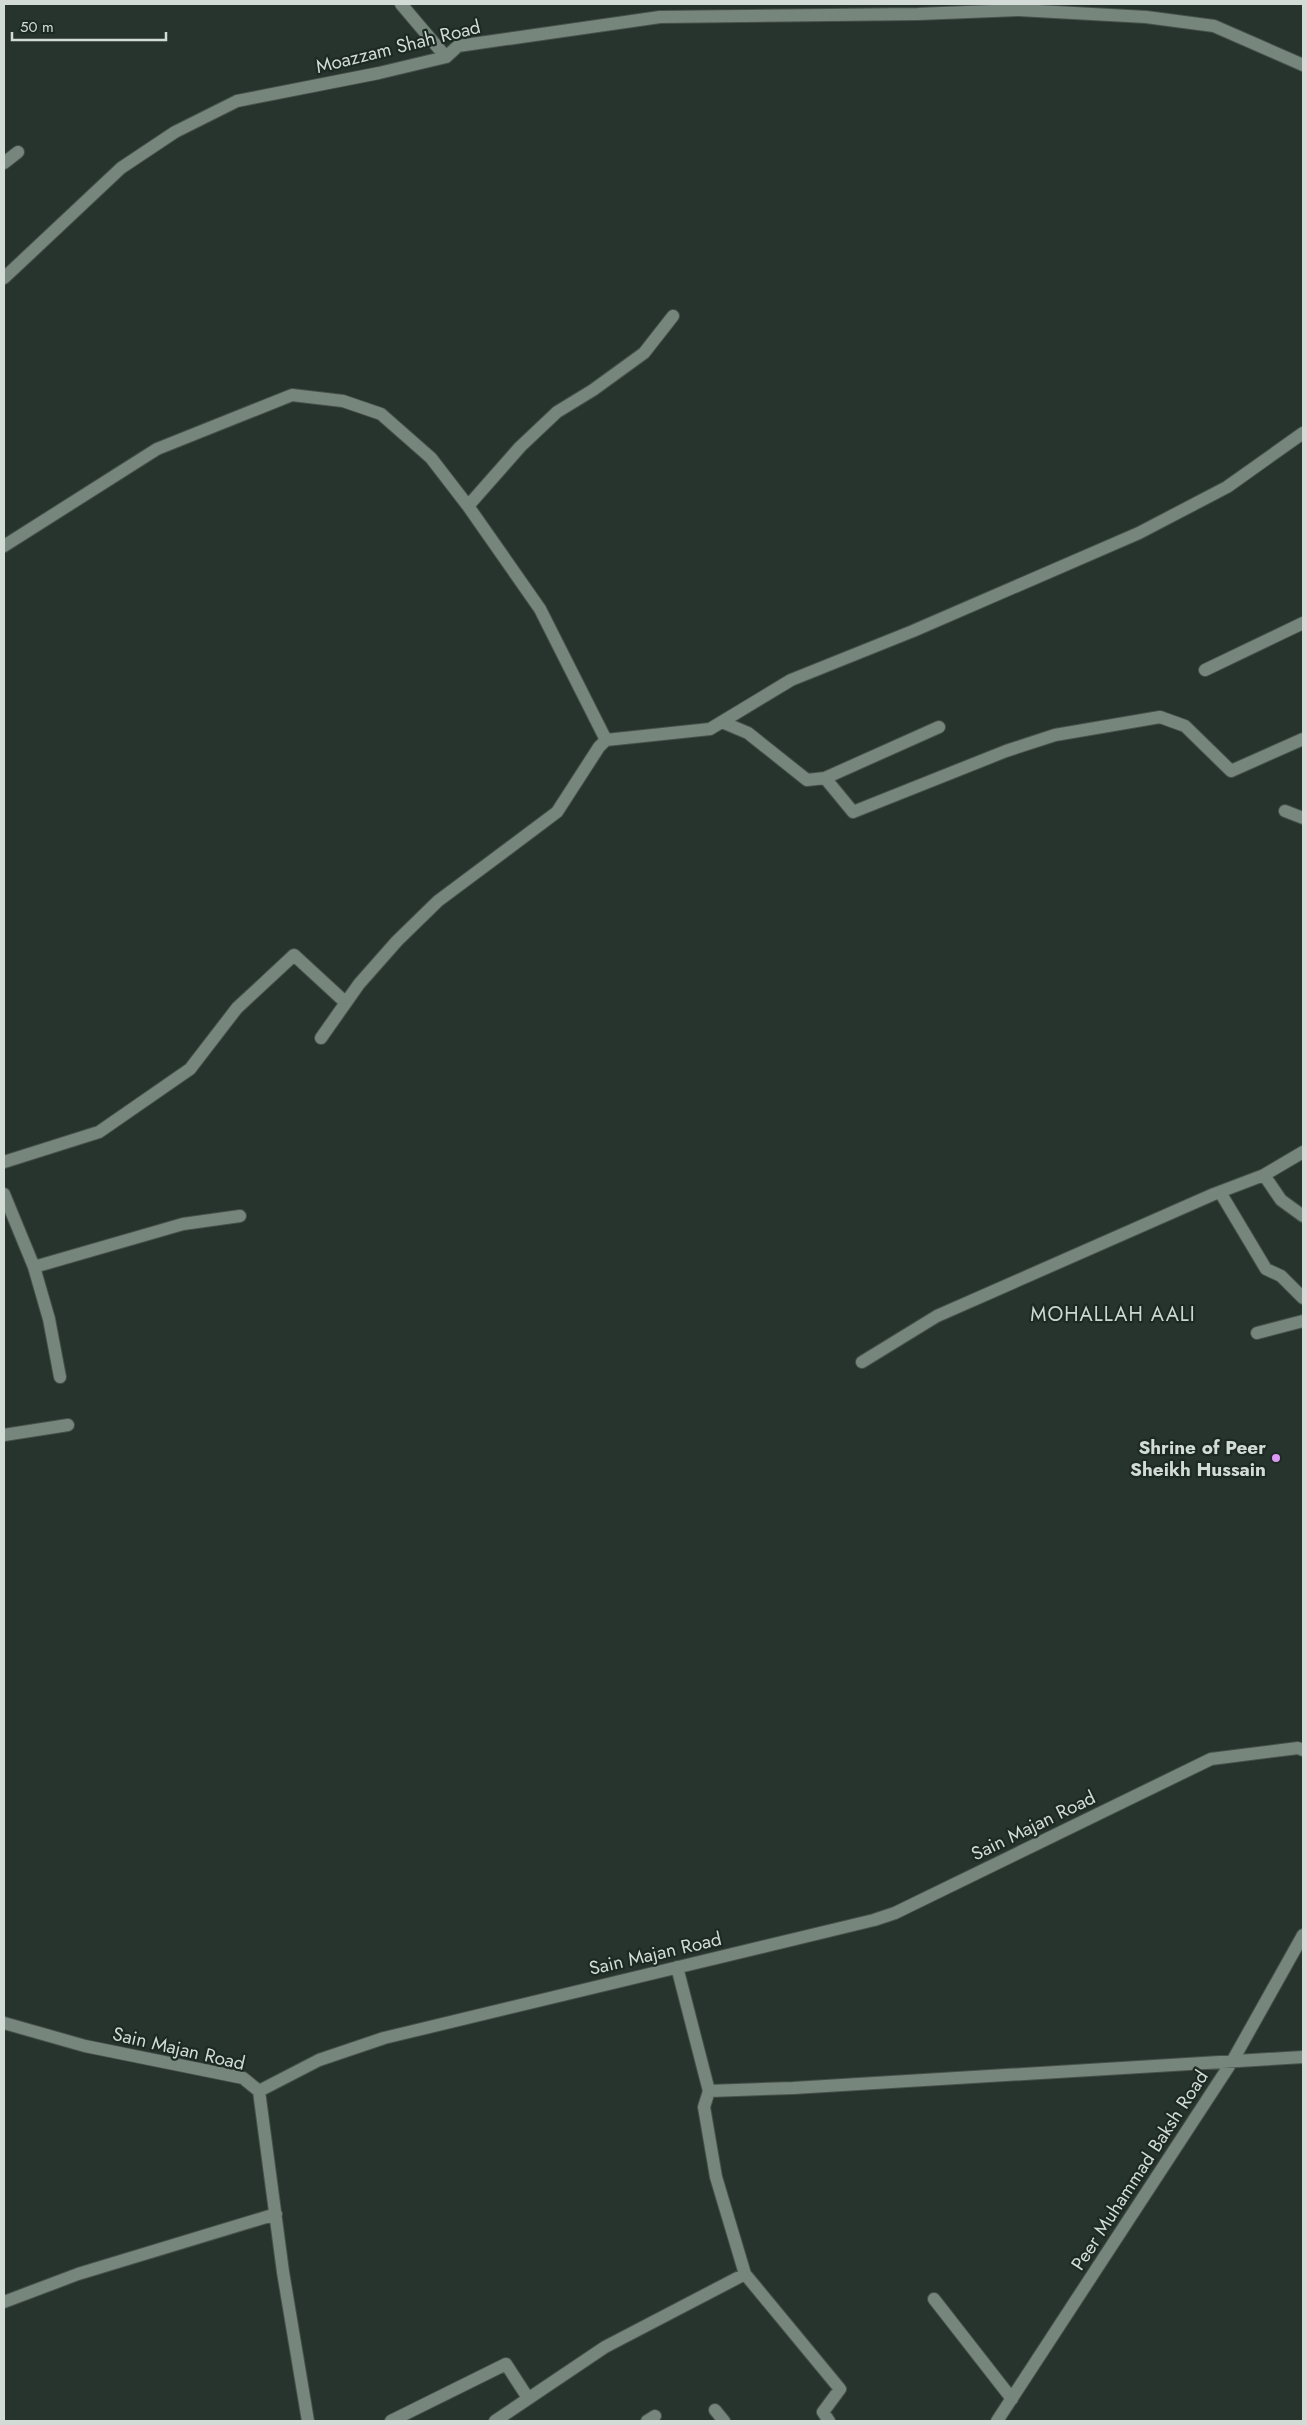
<svg xmlns="http://www.w3.org/2000/svg" width="1307" height="2425" font-family="Jost,sans-serif">
  <rect width="100%" height="100%" fill="#27342d"/>
  <g fill="none" stroke-linecap="round" stroke-linejoin="round">
    <g stroke="#46514b" stroke-width="14">
      <path id="minor" d="M401,4L446,57
        M4,163L18,152
        M4,278L121,168L175,132L237,101L379,73L446,57L458,46L660,17L918,14L1019,10L1146,17L1214,26L1303,65
        M468,506L520,447L557,412L593,390L644,353L673,316
        M4,546L157,449L292,395L343,401L381,414L431,458L468,506L540,609L606,740
        M1205,670L1303,623
        M722,722L748,733L807,780L825,778L853,812L1006,751L1055,735L1160,717L1185,726L1231,771L1303,739
        M825,778L939,727
        M1285,811L1303,818
        M321,1038L359,984L397,941L438,901L557,812L599,747L606,740L710,729L791,680L913,631L1139,533L1227,487L1303,433
        M4,1162L99,1132L190,1069L237,1008L294,955L345,1002
        M1264,1175L1281,1200L1303,1216
        M1220,1192L1266,1269L1281,1276L1303,1298
        M4,1194L34,1267L49,1319L60,1377
        M34,1267L183,1224L240,1216
        M1257,1333L1303,1321
        M862,1362L937,1316L1214,1194L1264,1175L1303,1152
        M4,1435L68,1425
        M4,2023L85,2046L243,2078L259,2091L319,2060L384,2038L874,1920L895,1913L1211,1759L1298,1748L1303,1750
        M259,2091L283,2272L308,2421
        M709,2091L793,2088L1303,2057
        M745,2274L840,2389L823,2412L829,2421
        M934,2299L1012,2399
        M4,2302L78,2274L276,2214
        M715,2410L724,2421
        M391,2421L506,2364L528,2398
        M495,2421L605,2347L745,2274L716,2177L704,2107L709,2091L677,1967
        M647,2421L655,2416
        M997,2421L1233,2060L1303,1935"/>
    </g>
    <use href="#minor" stroke="#77867d" stroke-width="12"/>
  </g>
  <circle fill="#db99f5" stroke="#1d2a23" stroke-width="2" cx="1276" cy="1458" r="5"/>
  <g text-anchor="middle" stroke-width="4.5" stroke-linejoin="round" paint-order="stroke">
    <g font-size="19" fill="#d3dbd7" stroke="#1d2a23">
      <text transform="translate(398 46) rotate(-14)" y="7">Moazzam Shah Road</text>
      <text transform="translate(1033 1825) rotate(-26)" y="7">Sain Majan Road</text>
      <text transform="translate(655 1953) rotate(-13)" y="7">Sain Majan Road</text>
      <text transform="translate(179 2048) rotate(13)" y="7">Sain Majan Road</text>
      <text transform="translate(1139 2170) rotate(-57)" y="7">Peer Muhammad Baksh Road</text>
    </g>
    <g font-size="19" font-weight="bold" fill="#d3dbd7" stroke="#1d2a23" text-anchor="end">
      <text x="1266" y="1454">Shrine of Peer<tspan x="1266" dy="22">Sheikh Hussain</tspan></text>
    </g>
    <g font-size="20" letter-spacing="1" fill="#c9d9d1" stroke="#1d2a23">
      <text x="1113" y="1321">MOHALLAH AALI</text>
    </g>
  </g>
  <rect width="1307" height="2425" fill="none" stroke="#d3dbd7" stroke-width="10"/>
  <path d="M12 32v8h154v-8" fill="none" stroke="#d3dbd7" stroke-width="2.5"/>
  <text x="20" y="32" font-size="15" fill="#d3dbd7" stroke="#1d2a23" stroke-width="4" paint-order="stroke">50 m</text>
</svg>
